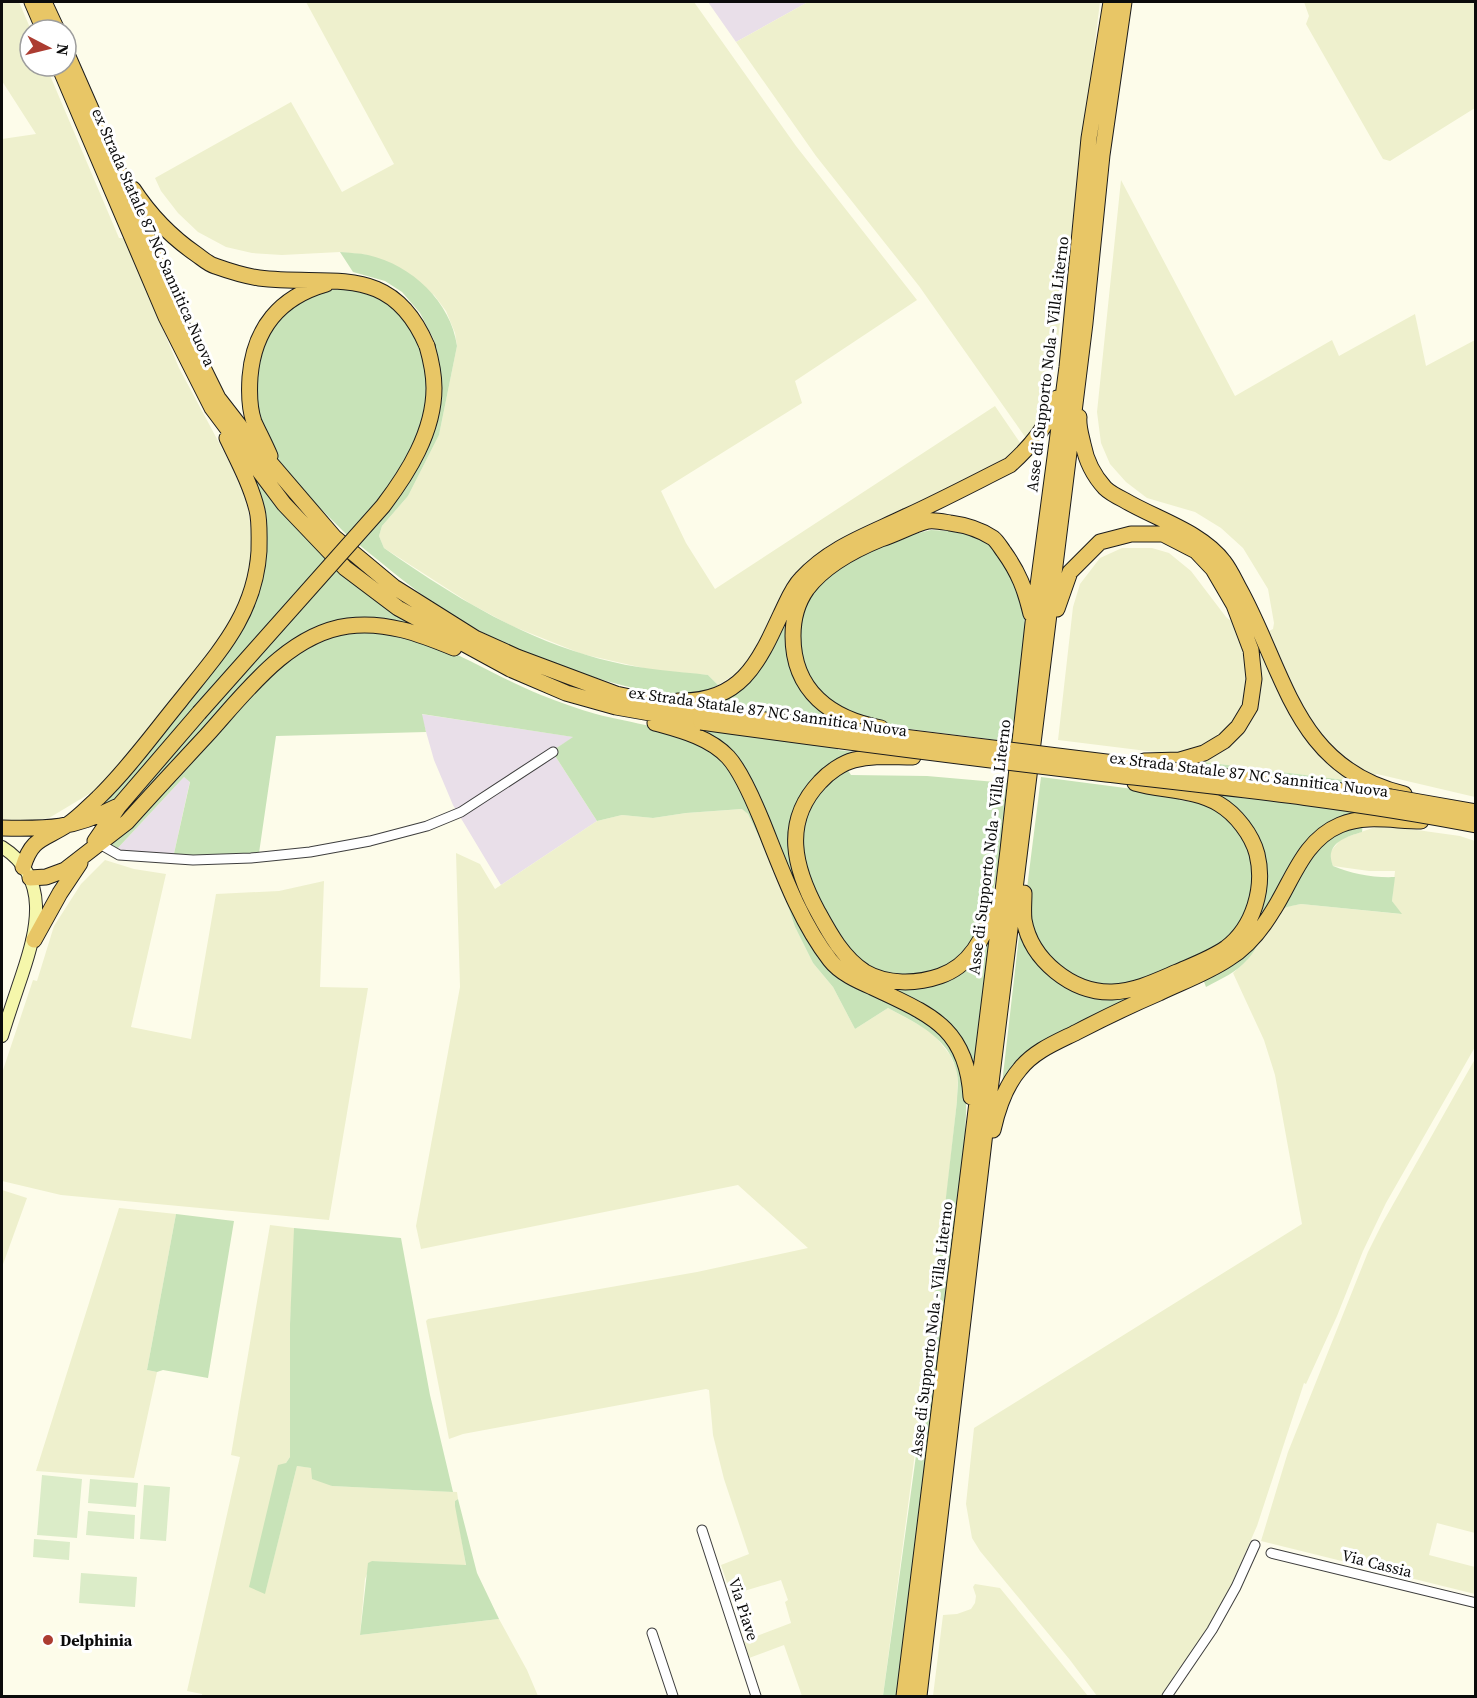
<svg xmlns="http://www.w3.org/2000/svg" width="1477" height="1698" font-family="'Source Serif 4',serif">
  <rect width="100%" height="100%" fill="#fdfcea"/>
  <path fill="#e9dfe9" d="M708,2H808L736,42Z
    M421,714L574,737L552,751L597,821L501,885L453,805L434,760Z
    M184,777L190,781L173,858L116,850Z"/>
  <path fill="#eef0cd" d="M2,2H19L31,30L30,66H46L119,238H125L179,368L239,480L248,509L252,536L251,562L246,588L234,616L216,646L99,788L49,818L23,822H2V139L36,134L2,81Z
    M306,2H694L796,146L917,300L795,381L802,403L661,491L686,543L715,589L995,406L1023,447L977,475L868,525L829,545L815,556L794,575L772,615L755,652L737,673L718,685L708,675L652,670L582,654L512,626L471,604L384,548L379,536L382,526L408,496L439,435L457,346L455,333L446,311L434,295L367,255L340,252L282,255L252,253L226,247L198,232L178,213L161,191L155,178L291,102L342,192L394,164Z
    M808,2H1100L1058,339L1045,411L1028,441L919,286L816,156L736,42Z
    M1304,2H1475V108L1390,161L1383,159L1306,24L1309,16Z
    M1121,180L1235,396L1332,340L1339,356L1415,314L1426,366L1475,340V797L1377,774L1360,782L1204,762L1155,752L1058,740L1073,607L1080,584L1100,558L1122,548H1152L1169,553L1191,571L1226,617L1239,627L1258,636L1273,629L1274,623L1268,589L1243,548L1221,528L1195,512L1147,498L1126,482L1110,464L1101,443L1097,412Z
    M743,809L748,814L779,879L795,927L813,963L833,987L855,1029L888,1008L932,1032L950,1055L958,1073L957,1101L935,1301L883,1696H802L784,1645L749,1658L744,1641L791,1623L785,1602L788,1600L781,1580L731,1595L721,1565L749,1554L724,1479L713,1435L709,1390L706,1389L463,1434L449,1439L426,1321L428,1319L697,1272L808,1248L738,1185L421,1249L416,1226L460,987L456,853L480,864L495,889L597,821L622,815L653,818L686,813Z
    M1381,825L1460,836L1475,841V1047L1386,1203L1363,1251L1337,1316L1306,1384L1304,1383L1257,1526L1225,1599L1202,1638L1174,1676L1175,1682L1165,1696H1097L1070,1660L980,1551L972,1538L966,1504L974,1428L1302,1224L1275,1075L1264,1040L1233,973L1247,960L1270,923L1285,907L1301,904L1401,914L1392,901L1395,871H1369L1333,866L1331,861V851L1341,839Z
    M105,860L134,869L166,874L131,1027L191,1039L216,894L279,891L324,881L320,987L368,988L329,1220L61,1195L2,1181V1073L33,980L37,981L54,926L81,884Z
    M1475,1059V1533L1437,1523L1429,1555L1475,1567V1594L1261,1541L1288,1452L1368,1252L1382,1224Z
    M2,1190L27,1198L2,1267Z
    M119,1208L176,1214L147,1370L157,1372L134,1478L36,1471Z
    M270,1225L294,1228V1258L290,1324V1457L286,1463L265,1593L297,1466L312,1468L332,1486L457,1492L458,1499L455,1501L466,1566L372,1561L365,1579L360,1635L499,1619L527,1670L538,1696H202V1694L187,1691L240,1457L231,1455Z
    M975,1584L1000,1588L1088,1696H933L943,1615L957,1614L971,1609L975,1603L976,1596L973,1587Z"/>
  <path fill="#c8e3b8" d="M340,252C350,253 359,253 368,255C412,265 451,302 457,346L439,435L408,496L382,526L379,536L384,548C454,597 529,643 613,662C645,670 676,671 708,675L718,685C711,688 704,694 697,695C673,699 649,692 625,686C565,670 506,648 452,615C418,594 388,568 357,543L411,472L440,372L434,340L420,313L402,292L385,281L353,272Z
    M349,289C376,294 401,309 414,334C454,412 397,479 348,536L303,491L284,468L266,439L255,407L259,350L283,311L326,290Z
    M249,472L417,626L307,636L122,818L119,814L217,704L206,695L109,805L103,803L257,592Z
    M931,530C1059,532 1022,658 1013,742L901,728L900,726L874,723V719L844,714L838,750L864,753L842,761L851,775L927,776L1007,783C1002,828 1001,877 985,919C965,975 899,999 852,957C837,943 828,920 819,902L810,907C822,931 833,954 855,971C899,1004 965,985 988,936H991L974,1073C951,995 888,1007 839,961C824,947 816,928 808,910L799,914C811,939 825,964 848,980C888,1007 951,1013 963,1069C969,1096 965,1125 964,1151L898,1696H883L918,1441L957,1101C957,1092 959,1082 957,1073C950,1038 916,1023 888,1008L855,1029L833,987L813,963L795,927L779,879L748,814L742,809L686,813L653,818L622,815L597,821L552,751L573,737L422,714L426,732L276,736L259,853L173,858L190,782L184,777L116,850L108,847C146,807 183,768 220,728C247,700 277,663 311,645C330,634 359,627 381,630C438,637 488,674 541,695C559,702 578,709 596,714C630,723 677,728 705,747L711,739L705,735L708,705C726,698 742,690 755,675C781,644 785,599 816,572L823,580C854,557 893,538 931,530Z
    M1204,762L1360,782L1364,815L1362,832C1345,837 1324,844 1333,866C1352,874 1374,878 1395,877L1392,901L1402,914L1301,904C1296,905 1291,906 1287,907C1271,913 1260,946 1248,959C1237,972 1221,979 1206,987L1200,971L1137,998L1002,1084L1020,927L1027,939L1085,992L1146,981L1105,987L1066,974L1038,945L1026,896L1041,777L1179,795V800L1205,804L1190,765Z
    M176,1214L234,1221L208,1378L163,1370L157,1372L147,1370Z
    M294,1228L401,1238L430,1395L453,1492L332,1486L312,1479L311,1468L297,1466L265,1594L249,1587L278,1465L286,1463L290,1457V1324Z
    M458,1499L477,1573L499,1619L360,1635L368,1563L372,1561L466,1565L455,1506V1501Z"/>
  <path fill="#dbecc8" d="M42,1475L82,1479L77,1538L37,1535Z
    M90,1479L138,1483L136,1507L88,1503Z
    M144,1485L170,1487L166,1541L140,1539Z
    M88,1511L135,1515L134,1539L86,1535Z
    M34,1539L70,1542L69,1560L33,1557Z
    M81,1573L137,1577L135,1607L79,1603Z"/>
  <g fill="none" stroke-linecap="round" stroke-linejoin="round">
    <g stroke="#3e3e3e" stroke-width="11">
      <path id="minor" d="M98,843L119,855L193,860L251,858L310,852L370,841L427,826L461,812L553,752
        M702,1530L756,1696
        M1271,1553L1476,1603
        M652,1633L673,1696
        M1167,1696L1212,1630L1236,1587L1255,1545"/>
    </g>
    <g stroke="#2d2d2d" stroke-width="14">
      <path id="secondary" d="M2,847C51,878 37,930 22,975C15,996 8,1016 2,1036"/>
    </g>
    <g stroke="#1c1c1c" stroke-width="17">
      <path id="trunk" d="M32,2L44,30
        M44,2L57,30
        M66,52L156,257L180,321L218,398L249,438L334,537L394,587L475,638L517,657L616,694L700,712
        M59,66L166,317L212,408L284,504L345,568L398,608L510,669L566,693L616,707L701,722
        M133,189C150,215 170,236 196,254C202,258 208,264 215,266C229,271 245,276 259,278C332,287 391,261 427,346
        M1079,417C1078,426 1081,435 1083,444C1086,460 1094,476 1105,488C1110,493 1118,497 1124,500C1156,519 1202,532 1224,562C1231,571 1235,581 1240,590C1286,674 1295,768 1404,794
        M270,456C265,444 259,433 254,422C249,408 249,392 250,377C254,328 280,297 326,284
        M1057,609L1070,572L1100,542L1131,534H1163L1196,551L1213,569L1234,605L1251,650L1254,679L1250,707L1238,727L1224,741L1204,753L1180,760L1144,761
        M678,701C740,703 758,664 781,614C787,602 792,588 801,579C830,547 870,534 907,516C942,500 976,482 1010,465C1031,446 1048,426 1057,398
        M655,723C680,730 709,737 728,757C741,771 755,804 762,821C781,868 799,920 830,960C840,973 858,981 872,987C928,1014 967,1026 971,1097
        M881,728C831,719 793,691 793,636C793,620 797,603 807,589C825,565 854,550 881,539C897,534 912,525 928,521C935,520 944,522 950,523C965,525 981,530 993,538C997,541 1001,548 1004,552C1019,573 1025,589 1031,614
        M913,757C892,757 874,755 854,760C842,763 828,773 820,782C782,822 794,868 818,912C830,934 843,958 865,972C887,985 917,984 940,976C972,965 987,933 994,902
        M2,828C48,829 73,829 116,807
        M95,841L119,806L199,713
        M23,867C32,837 44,840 67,825C78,818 88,807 98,798C128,769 153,734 180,701C218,653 255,615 259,551C259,537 260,522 257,510C251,485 238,461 227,438
        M30,878L46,877L65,870L127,822C153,793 180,764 207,735C245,693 288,634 348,626C386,621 420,634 454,648
        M1024,893C1024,902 1023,911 1024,920C1031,960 1072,993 1112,992C1136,991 1156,981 1177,972C1193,965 1212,958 1226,948C1254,927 1265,887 1257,854C1252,835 1236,814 1219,804C1194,789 1162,791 1135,783
        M34,940L60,893L80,863
        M993,1130C998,1108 1005,1086 1020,1069C1034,1051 1057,1042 1077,1032C1104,1018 1131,1005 1159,993C1182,982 1207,973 1228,959C1248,947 1262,929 1274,909C1293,879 1304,840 1340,825C1366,814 1394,821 1421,821
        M904,1696L1008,850L1033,623L1067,367L1089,138L1111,2
        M919,1696L988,1107L1085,323L1102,155L1124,2"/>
    </g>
    <use href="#minor" stroke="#fff" stroke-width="9"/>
    <use href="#secondary" stroke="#f5f7ab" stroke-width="12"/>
    <use href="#trunk" stroke="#e8c666" stroke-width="15"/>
    <g stroke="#1c1c1c" stroke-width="17" stroke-linecap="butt">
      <path id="trunk-bridge" d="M700,712L1391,797L1476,812
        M199,713L383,506C408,473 434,432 434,388C434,373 431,360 427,346
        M701,722C836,741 971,758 1106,774C1230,788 1353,801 1476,825"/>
    </g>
    <use href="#trunk-bridge" stroke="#e8c666" stroke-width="15"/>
  </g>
  <circle fill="#ac3c31" stroke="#fff" stroke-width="2" cx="48" cy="1640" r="6"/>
  <g text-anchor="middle" stroke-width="6" stroke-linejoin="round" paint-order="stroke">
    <g font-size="16" fill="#0b0b0b" stroke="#fff">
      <text transform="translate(154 237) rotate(66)" y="6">ex Strada Statale 87 NC Sannitica Nuova</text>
      <text transform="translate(1047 364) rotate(-83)" y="6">Asse di Supporto Nola - Villa Literno</text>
      <text transform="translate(768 711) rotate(8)" y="6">ex Strada Statale 87 NC Sannitica Nuova</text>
      <text transform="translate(1249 774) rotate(7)" y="6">ex Strada Statale 87 NC Sannitica Nuova</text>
      <text transform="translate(989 847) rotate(-83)" y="6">Asse di Supporto Nola - Villa Literno</text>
      <text transform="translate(931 1329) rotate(-83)" y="6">Asse di Supporto Nola - Villa Literno</text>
      <text transform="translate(1377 1563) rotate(14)" y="6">Via Cassia</text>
      <text transform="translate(744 1609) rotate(72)" y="6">Via Piave</text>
    </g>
    <g font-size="16" font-weight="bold" fill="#0b0b0b" stroke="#fff" text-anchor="start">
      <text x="60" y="1646">Delphinia</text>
    </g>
  </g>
  <rect width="1477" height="1698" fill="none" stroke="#0b0b0b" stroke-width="6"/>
  <g transform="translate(48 48) rotate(97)"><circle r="28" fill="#ffffff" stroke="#9d9d9d" stroke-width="1.5"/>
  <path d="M0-4.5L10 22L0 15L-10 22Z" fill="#ac3c31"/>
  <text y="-9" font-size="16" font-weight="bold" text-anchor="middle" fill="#0b0b0b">N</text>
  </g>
</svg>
